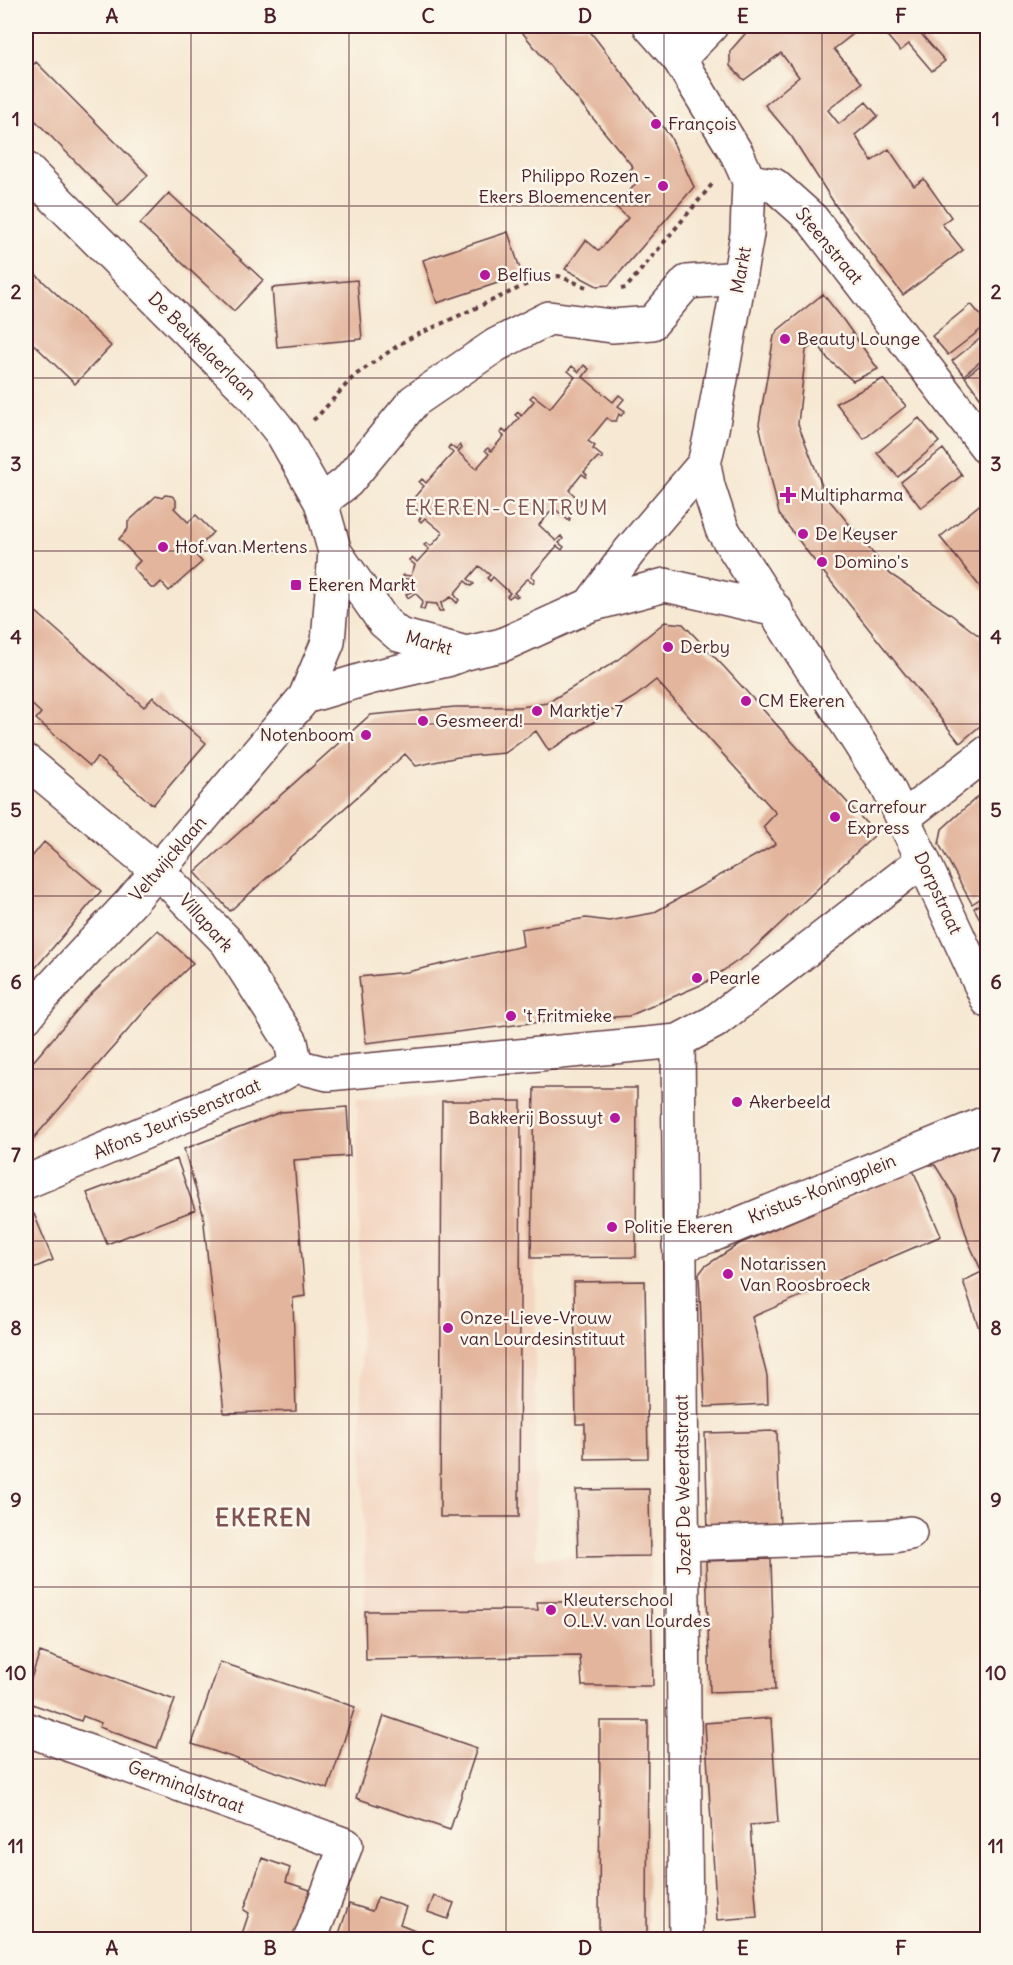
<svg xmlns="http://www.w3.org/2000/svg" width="1013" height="1965" font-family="Delius,sans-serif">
  <rect width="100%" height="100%" fill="#fbf7ec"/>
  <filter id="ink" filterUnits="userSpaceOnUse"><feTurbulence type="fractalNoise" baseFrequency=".0167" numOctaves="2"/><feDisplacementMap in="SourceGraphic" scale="12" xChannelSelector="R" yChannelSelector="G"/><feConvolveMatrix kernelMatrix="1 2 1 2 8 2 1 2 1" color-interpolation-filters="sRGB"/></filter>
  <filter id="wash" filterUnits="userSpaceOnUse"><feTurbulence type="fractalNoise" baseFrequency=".008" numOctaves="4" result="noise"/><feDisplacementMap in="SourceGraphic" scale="24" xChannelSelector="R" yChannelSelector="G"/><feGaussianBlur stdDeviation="1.35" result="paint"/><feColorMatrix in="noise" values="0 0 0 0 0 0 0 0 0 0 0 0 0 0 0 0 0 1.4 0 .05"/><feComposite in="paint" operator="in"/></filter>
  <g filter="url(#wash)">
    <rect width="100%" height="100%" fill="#f6e8d2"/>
    <path fill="#f3d4bf" d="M534,1094L536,1558L650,1556L652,1655L366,1660L357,1099Z"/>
    <g id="blocks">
      <path fill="#e3b59c" d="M517,26H586L670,136L694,187L609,285L597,286L565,269L586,240L599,251L628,218L616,207L638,181L628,172L633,167Z
        M752,26H847L853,34L834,49L862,83L828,110L839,124L866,102L878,116L855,135L872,161L889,149L914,186L924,179L951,217L942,224L963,250L903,295L836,206L792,137L765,105L799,77L781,53L744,80L730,66V51Z
        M879,26H914L945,61L932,71L909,44L900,51Z
        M36,62L148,175L118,205L26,111V72Z
        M169,193L263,280L234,311L140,224Z
        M508,232L522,275L437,303L423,260Z
        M26,265L111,346L75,384L26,337Z
        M357,280L362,339L277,347L272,288Z
        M823,294L844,321L878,369L853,381L828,359L817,342L814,344L806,350L798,424L826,496L890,574L949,613L987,642V720L960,743L809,554L779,514L759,424L774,336L778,330Z
        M971,304L988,324L948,355L932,336Z
        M987,333V356L964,375L952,361Z
        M987,360V397L983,401L965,377Z
        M584,365L589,369L583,377L613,402L619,395L624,399L618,406L625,411L621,416L619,414L616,421H611L607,418L588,441L595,446L593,449L603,457L601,459L598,457L584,472L587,475L586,477L582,474L569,490L580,501L585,498L569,518L570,519L569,521L554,508L539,525L556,541L561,536L563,539L559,543L564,547L562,550L557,546L531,576L535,579L533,583L528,579L525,581L514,593L518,596L516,597L513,595L509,598L507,596L510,593L493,577L490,581L487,578L490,575L479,566L468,579L474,584L471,586L465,581L454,594L459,600L457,603L451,597L441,603L443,611H439L437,604L426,603L424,610L420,608L423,601L415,593L408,598L406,594L413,591L410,579H403V575L411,576L415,565L409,560L412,557L417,562L429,549L424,545L427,543L431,546L443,533L425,518L421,522L419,520L422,515L412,505L409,509L407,507L409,503L406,500L408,498L411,501L424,486L419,482L422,479L426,483L453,453L448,448L450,445L456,450L460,445L462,448L458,452L476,469L489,454L485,450L488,448L491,451L504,436L500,433L503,430L506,433L519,418L515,415L518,412L521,416L534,401L530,398L533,395L550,408L575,377L568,371L572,366L579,372Z
        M883,379L906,406L864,439L836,403Z
        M919,418L939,442L898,477L877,453Z
        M943,449L962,475L921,508L901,482Z
        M165,495L172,496L176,500V506L174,508L188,522L196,515L213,532L194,553L202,562L169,591L161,582L155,588H151L133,568L140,561L119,539L128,529V522L156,496L162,498Z
        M983,502L987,507V591L981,588L940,537Z
        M26,603L144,707L153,697L206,743L153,805L97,757L90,766L36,719L41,713L26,699Z
        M665,622L683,624L726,669L876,834L748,954L703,984L629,1016L531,1023L366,1043L359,977L407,972L523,946L521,929L586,918L609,921L653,913L776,844L763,827L776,813L656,680L636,696L595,721L549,751L536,731L505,753L458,757L416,766L405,754L230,911L195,872L370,715L455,707H521L547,703L615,662Z
        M987,788V894L972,904L939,844L942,829Z
        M44,842L101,891L26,979V864Z
        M987,900V932L974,908Z
        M158,930L193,963L149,1006L26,1147V1070L89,996Z
        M534,1088H637L636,1257L531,1258Z
        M442,1101H521L519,1517H440Z
        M347,1107L350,1156L294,1160L305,1296L293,1298L296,1411L224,1413L203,1214L184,1149L281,1112Z
        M987,1137V1352L963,1281L982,1272L968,1241L955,1197L935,1165H923Z
        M177,1159L195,1210L107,1244L87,1193Z
        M913,1170L941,1236L752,1317L767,1376L768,1404L705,1407L699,1274L705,1266L739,1244Z
        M34,1214L53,1260L26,1271V1218Z
        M645,1281L648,1458L585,1459V1424H576L574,1282Z
        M777,1431L780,1530L708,1532L705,1433Z
        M649,1489L650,1556L578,1557L576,1490Z
        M771,1559L775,1690L710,1692L706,1561Z
        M537,1602H651L653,1686H582L580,1656L366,1660L365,1611L538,1610Z
        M40,1652L175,1700L157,1748L99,1727L101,1723L88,1718L83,1716L81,1721L26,1702V1693Z
        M220,1662L355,1707L328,1789L192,1744Z
        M384,1716L477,1748L450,1830L356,1798Z
        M771,1718L778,1823L750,1825L757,1917L717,1920L705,1723Z
        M600,1721H648L647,1940H599Z
        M262,1858L290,1868L286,1882L310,1890L293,1940H240L249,1913L244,1910Z
        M434,1896L454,1903L448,1919L428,1912Z
        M378,1897L406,1907L400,1924L415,1930L412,1940H337L349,1904L372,1911Z"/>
    </g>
  </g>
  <g filter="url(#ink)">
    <use href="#blocks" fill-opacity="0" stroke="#643d44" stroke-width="1.5"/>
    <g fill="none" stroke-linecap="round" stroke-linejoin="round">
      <g stroke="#643d44" stroke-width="36">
        <path id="minor" d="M679,59L711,26
          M749,181L774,185L812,219L988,449
          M321,502L347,482L414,401L496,345L549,318L612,326L652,323L687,282L740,278
          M305,697L369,678L447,660L466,653
          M26,761L158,871L227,942L291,1042L296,1066
          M903,818L988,752
          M26,1017L35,1005L131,902L305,697L328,642L335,552
          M678,1041L686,1940
          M26,1182L277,1077L296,1066L328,1074L678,1041L714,1022L923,860
          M679,1246L715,1234L988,1122
          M682,1544L893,1536L910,1533
          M26,1729L346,1845L310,1940"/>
      </g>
      <g stroke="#643d44" stroke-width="36">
        <path id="major" d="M650,26L679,59L737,154L749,181L747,234L712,429L704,464L708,486L722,529L887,786L923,860L988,1001
          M26,169L250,393L283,435L321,502L335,552L384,622L399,635L466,653L502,645L590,605L665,585L776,610
          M590,605L629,552L704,464"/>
      </g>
      <path stroke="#643d44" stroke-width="4" stroke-dasharray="4.5 4.5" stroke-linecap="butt" d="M621,289L626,288L714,182
        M313,420L317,417L354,376L406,340L543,277L559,276L586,287"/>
      <use href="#minor" stroke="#fff" stroke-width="33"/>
      <use href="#major" stroke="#fff" stroke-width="33"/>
    </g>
  </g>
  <path fill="none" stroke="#4a1f2b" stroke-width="1.5" stroke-opacity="0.55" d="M191,26V1940M349,26V1940M506,26V1940M664,26V1940M822,26V1940M26,206H988M26,378H988M26,551H988M26,724H988M26,896H988M26,1069H988M26,1241H988M26,1414H988M26,1587H988M26,1759H988"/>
  <g fill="#b5179e" stroke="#fbf7ec" stroke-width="2">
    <circle cx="656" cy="124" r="6"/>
    <circle cx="663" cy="186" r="6"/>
    <circle cx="485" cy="275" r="6"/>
    <circle cx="785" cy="339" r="6"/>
    <path d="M785 486h6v6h6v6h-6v6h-6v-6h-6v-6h6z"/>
    <circle cx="803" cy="534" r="6"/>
    <circle cx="163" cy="547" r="6"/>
    <circle cx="822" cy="562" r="6"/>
    <rect x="290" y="579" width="12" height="12" rx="3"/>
    <circle cx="668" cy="647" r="6"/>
    <circle cx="746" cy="701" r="6"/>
    <circle cx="537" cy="711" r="6"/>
    <circle cx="423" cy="721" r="6"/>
    <circle cx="366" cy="735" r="6"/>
    <circle cx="835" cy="817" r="6"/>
    <circle cx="697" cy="978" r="6"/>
    <circle cx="511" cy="1016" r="6"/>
    <circle cx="737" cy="1102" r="6"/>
    <circle cx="615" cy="1118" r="6"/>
    <circle cx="612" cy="1227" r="6"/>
    <circle cx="728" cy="1274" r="6"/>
    <circle cx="448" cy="1328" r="6"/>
    <circle cx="551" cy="1610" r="6"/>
  </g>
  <g text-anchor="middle" stroke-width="5" stroke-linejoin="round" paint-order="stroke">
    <g font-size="18" fill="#4a1f2b" stroke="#fbf7ec" text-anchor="start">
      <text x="668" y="130">François</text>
      <text x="651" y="182" text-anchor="end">Philippo Rozen -<tspan x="651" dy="21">Ekers Bloemencenter</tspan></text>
      <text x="497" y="281">Belfius</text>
      <text x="797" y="345">Beauty Lounge</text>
      <text x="800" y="501">Multipharma</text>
      <text x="815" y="540">De Keyser</text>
      <text x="175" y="553">Hof van Mertens</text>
      <text x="834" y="568">Domino's</text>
      <text x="308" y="591">Ekeren Markt</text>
      <text x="680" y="653">Derby</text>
      <text x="758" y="707">CM Ekeren</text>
      <text x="549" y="717">Marktje 7</text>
      <text x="435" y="727">Gesmeerd!</text>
      <text x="354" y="741" text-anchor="end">Notenboom</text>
      <text x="847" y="813">Carrefour<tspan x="847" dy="21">Express</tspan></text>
      <text x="709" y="984">Pearle</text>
      <text x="523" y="1022">'t Fritmieke</text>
      <text x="749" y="1108">Akerbeeld</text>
      <text x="603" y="1124" text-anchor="end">Bakkerij Bossuyt</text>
      <text x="624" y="1233">Politie Ekeren</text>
      <text x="740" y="1270">Notarissen<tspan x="740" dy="21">Van Roosbroeck</tspan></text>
      <text x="460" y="1324">Onze-Lieve-Vrouw<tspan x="460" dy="21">van Lourdesinstituut</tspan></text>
      <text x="563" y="1606">Kleuterschool<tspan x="563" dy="21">O.L.V. van Lourdes</tspan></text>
    </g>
    <g font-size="18" fill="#4a1f2b" stroke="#fbf7ec">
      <text transform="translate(829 246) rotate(50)" y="6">Steenstraat</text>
      <text transform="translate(741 270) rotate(-80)" y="6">Markt</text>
      <text transform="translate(202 346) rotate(45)" y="6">De Beukelaerlaan</text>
      <text transform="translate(429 643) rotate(16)" y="6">Markt</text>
      <text transform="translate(168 859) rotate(-49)" y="6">Veltwijcklaan</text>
      <text transform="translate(938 893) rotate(65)" y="6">Dorpstraat</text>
      <text transform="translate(206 923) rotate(48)" y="6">Villapark</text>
      <text transform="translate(177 1119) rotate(-23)" y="6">Alfons Jeurissenstraat</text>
      <text transform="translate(822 1189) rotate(-22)" y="6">Kristus-Koningplein</text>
      <text transform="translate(683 1485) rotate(-91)" y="6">Jozef De Weerdtstraat</text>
      <text transform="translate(186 1787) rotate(20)" y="6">Germinalstraat</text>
    </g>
    <g font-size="21" letter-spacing="1.5" fill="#805453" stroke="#fbf7ec">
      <text x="507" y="515">EKEREN-CENTRUM</text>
    </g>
    <g font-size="24" font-weight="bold" letter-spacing="1.5" fill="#805453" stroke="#fbf7ec">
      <text x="264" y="1526">EKEREN</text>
    </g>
  </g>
  <rect width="1013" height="1965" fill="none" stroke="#fbf7ec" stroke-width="66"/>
  <rect x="33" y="33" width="947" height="1899" fill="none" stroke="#4a1f2b" stroke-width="2"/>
  <g font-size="20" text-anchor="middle" font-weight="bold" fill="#4a1f2b">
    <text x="112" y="23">A</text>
    <text x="270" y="23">B</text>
    <text x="428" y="23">C</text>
    <text x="585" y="23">D</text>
    <text x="743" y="23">E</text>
    <text x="901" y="23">F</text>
    <text x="16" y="126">1</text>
    <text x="996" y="126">1</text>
    <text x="16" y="299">2</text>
    <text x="996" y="299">2</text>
    <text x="16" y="471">3</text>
    <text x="996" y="471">3</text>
    <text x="16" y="644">4</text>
    <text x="996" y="644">4</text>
    <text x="16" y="817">5</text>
    <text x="996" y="817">5</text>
    <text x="16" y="989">6</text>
    <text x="996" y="989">6</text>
    <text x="16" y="1162">7</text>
    <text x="996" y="1162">7</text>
    <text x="16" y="1335">8</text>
    <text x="996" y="1335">8</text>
    <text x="16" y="1507">9</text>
    <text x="996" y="1507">9</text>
    <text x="16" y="1680">10</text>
    <text x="996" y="1680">10</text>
    <text x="16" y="1853">11</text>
    <text x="996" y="1853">11</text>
    <text x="112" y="1955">A</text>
    <text x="270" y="1955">B</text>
    <text x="428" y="1955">C</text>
    <text x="585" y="1955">D</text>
    <text x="743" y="1955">E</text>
    <text x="901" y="1955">F</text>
  </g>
</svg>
